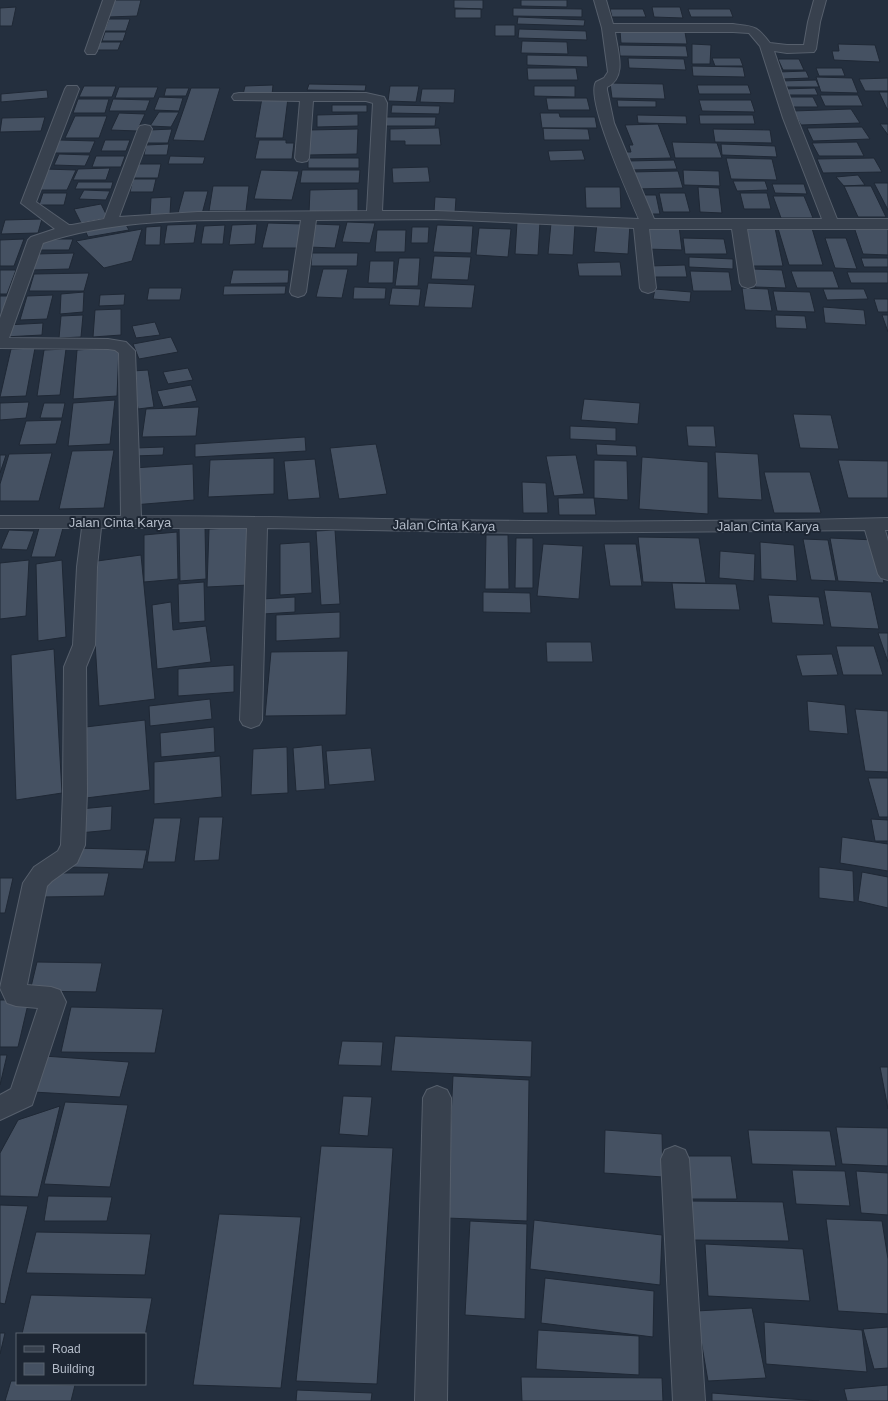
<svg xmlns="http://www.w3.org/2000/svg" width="888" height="1401" font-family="Arial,sans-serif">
  <rect width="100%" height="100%" fill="#242f3e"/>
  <path fill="#455162" stroke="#1f2835" d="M113,0H141L137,16L108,17Z
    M454,0H483V9L454,8Z
    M521,0H567V7L521,6Z
    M16,7L12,26H0V8Z
    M652,7H680L683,18L654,17Z
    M513,8L582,9V17L513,16Z
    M455,9H481V18H455Z
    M610,9H643L646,17H612Z
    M688,9H730L733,17H691Z
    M518,17L585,20L584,26L517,24Z
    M109,19H130L126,31H104Z
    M495,25H515V36H495Z
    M519,29L586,31L587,40L518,38Z
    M620,31L685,32L687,44L621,43Z
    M105,32H126L123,41H102Z
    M522,41L567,42L568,54L521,53Z
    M100,42H121L118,50H97Z
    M692,44L711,45L710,64H692Z
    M838,44L875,45L880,62L834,60L832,51H839Z
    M619,45L686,46L688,57L620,56Z
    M527,55L587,56L588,67L527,65Z
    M628,58L684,59L686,70L629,68Z
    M712,58H740L743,66H715Z
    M778,59H799L804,70H783Z
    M692,66L743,67L745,77L693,76Z
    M527,68H576L578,80H528Z
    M816,68H842L845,76H819Z
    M806,71L809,78L782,79L779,72Z
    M816,77L852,78L858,93L821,92Z
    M888,78V91H865L859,79Z
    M816,80L819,87H783L780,81Z
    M610,83L663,84L665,99L612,98Z
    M309,84L366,85L365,91L307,90Z
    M273,85L272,95H243L245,86Z
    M697,85H748L751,94H699Z
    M84,86H116L112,97H79Z
    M390,86H419L416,102L388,101Z
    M534,86H575V97L534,96Z
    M119,87H158L154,98H115Z
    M166,88H189L186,96H164Z
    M191,88H220L204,141L173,140Z
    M815,88L818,95H787L784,89Z
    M422,89H455L454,103L420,102Z
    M47,90L48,98L1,102V94Z
    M879,92H888V109H887Z
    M820,95H858L863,106H825Z
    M159,97L183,98L179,111L154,110Z
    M784,97H813L818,107H789Z
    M262,98H288L283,138H255Z
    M546,98H587L590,110H548Z
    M78,99H109L105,113H73Z
    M113,99L150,100L146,111H109Z
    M617,100L656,101V107H618Z
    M699,100H751L755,112L702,111Z
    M332,105H367V112H332Z
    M392,105L440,106L439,114L391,113Z
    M851,109L860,123L801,125L793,111Z
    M159,112H179L171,127L150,126Z
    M119,113L145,114L137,131L111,130Z
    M540,113H559L560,117H595L597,128H542Z
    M358,114V126L317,127V115Z
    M637,115L686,116L687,124L638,123Z
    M699,115H753L755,124H700Z
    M75,116H107L99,138H65Z
    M45,117L41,131L0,132L2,118Z
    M386,117H436L435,126H385Z
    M658,124L671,158L624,159L622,152H631L629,145H633L625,125Z
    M880,124H888V135Z
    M862,127L870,139L813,141L807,128Z
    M439,128L441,145H405V141H390V129Z
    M543,128L588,129L590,140H544Z
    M172,129L168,143H147L150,130Z
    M358,129L357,154L308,155L309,130Z
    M713,129L770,130L772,143L715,142Z
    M59,140L95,141L90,153H54Z
    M105,140H130L126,151H101Z
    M259,140H286V143H294L292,159H255Z
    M672,142L717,143L722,158H675Z
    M857,142L864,156H819L812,143Z
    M169,144L167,155H144L146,145Z
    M721,144L775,146L777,157L722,155Z
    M582,150L585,160L550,161L548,151Z
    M59,154L90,155L85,166L54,165Z
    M96,156H125L121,167H92Z
    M170,156L205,157L203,164H168Z
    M308,158H359V168H308Z
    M726,158L772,159L777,180L731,179Z
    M874,158L882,172L823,173L817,159Z
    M674,160L677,169L630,170L628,161Z
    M137,164H161L158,178H133Z
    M428,167L430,182L393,183L392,168Z
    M110,168L106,180H73L78,169Z
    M45,169L76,170L67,190H35Z
    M261,170L299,171L292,200L254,199Z
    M302,170H360L359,183H300Z
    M683,170L719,171L720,186L684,185Z
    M678,171L683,188L635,189L631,172Z
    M858,175L865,185L844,186L836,177Z
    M133,179H156L153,192H130Z
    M733,181H765L768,190L737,191Z
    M78,182H113L111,189H75Z
    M874,183H888V210Z
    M772,184H804L807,194L775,193Z
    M213,186H249L246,211H209Z
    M844,186H871L886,217H858Z
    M585,187H620L621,208H586Z
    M698,187L719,188L722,213L700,212Z
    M358,189V212L309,213L310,190Z
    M84,190L110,191L106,200L79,199Z
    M184,191H208L202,214L178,213Z
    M43,193H67L64,205H39Z
    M659,193H685L690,212H663Z
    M740,193H767L771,209H744Z
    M642,195H656L660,214H646Z
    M773,196H804L813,218H781Z
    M171,197L170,214L150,215L151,198Z
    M435,197L456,198L455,213L434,212Z
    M101,204L108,218L81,223L74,209Z
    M42,219L38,233L1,234L5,220Z
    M347,222L375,223L370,243L342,242Z
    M517,222H540L538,255L515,254Z
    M125,223L129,230L88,237L85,230Z
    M268,223L303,224L298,248H262Z
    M551,223L575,224L573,255L548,254Z
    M597,223L630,224L628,254L594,252Z
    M197,224L194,243L164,244L167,225Z
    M257,224L255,244L229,245L232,225Z
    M314,224L340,225L335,248L308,247Z
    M225,225L223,244H201L204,226Z
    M437,225L473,226L471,253L433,252Z
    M777,225H811L823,265H789Z
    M161,226L160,245H145L146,227Z
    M643,226H679L682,250L645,249Z
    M412,227H429L428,243H411Z
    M744,227L775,228L783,266H751Z
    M854,227H888V255L863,254Z
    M479,228L511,229L508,257L476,255Z
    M142,229L132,261L104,268L76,241Z
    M377,230H406L405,252H375Z
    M683,238L724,239L727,254H685Z
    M825,238H846L857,269L835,268Z
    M24,239L14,266H0V240Z
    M38,239H73L69,250H34Z
    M74,253L69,269L31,270L36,254Z
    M312,253H358L357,266H311Z
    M434,256L471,257L468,280L431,279Z
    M689,257L733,259V269L689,267Z
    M399,258H420L418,286H395Z
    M861,258H888V267H864Z
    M370,261H394L393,283H368Z
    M620,262L622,276H579L577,263Z
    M685,265L687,277H651L649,266Z
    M323,269H348L342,298L316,297Z
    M752,269L782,270L786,288L755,287Z
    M0,270H16L7,294H0Z
    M233,270H289L288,283L230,284Z
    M690,271L729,272L732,291H693Z
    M791,271H833L839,288H797Z
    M847,272H888V283H851Z
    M89,273L84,291H29L34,274Z
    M428,283L475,285L472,308L424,307Z
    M224,286H286L285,294L223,295Z
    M354,287L386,288L385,299H353Z
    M149,288H182L180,300H147Z
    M392,288L421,289L419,306L389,305Z
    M742,288L768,289L772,311L745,310Z
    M655,289L691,292L690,302L653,299Z
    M823,289H864L868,299L827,300Z
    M773,291L810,292L815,312L777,311Z
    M84,292L83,312L60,314L61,294Z
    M125,294L124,305L99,306L100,295Z
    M53,295L47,319L20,320L27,296Z
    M0,296H13L5,315H0Z
    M874,299H888V312H878Z
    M823,307L864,310L866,325L825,323Z
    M121,309V335L93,337L95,310Z
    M83,315L81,337L59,338L61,316Z
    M775,315L805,316L807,329L776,328Z
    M882,315H888V332Z
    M155,322L160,335L136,338L132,326Z
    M43,323L42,335L4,337L6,325Z
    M171,337L178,352L139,359L133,344Z
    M119,347L117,396L73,399L77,350Z
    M35,348L26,396L0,397L11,349Z
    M66,349L60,395L37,396L44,350Z
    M188,368L193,380L168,384L163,372Z
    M148,370L154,407L138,409L132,371Z
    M191,385L197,401L163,407L157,391Z
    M584,399L640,403L638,424L581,420Z
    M115,400L110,444L68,446L73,403Z
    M29,402L26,418L0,420V403Z
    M44,403H65L62,418H40Z
    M199,407L196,436L142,437L146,409Z
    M793,414L831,415L839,449L800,448Z
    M62,420L56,444L19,445L26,421Z
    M570,426L616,428V441L570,439Z
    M686,426H714L716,447L688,446Z
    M305,437L306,451L195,457V444Z
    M376,444L387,494L339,499L330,448Z
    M596,444L636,446L637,456L597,455Z
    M164,447L163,455L134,456L135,448Z
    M114,450L104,508L59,509L72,451Z
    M715,452L758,454L762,500L718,498Z
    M52,453L39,501H0V484L9,454Z
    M0,455H6L0,473Z
    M576,455L584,494L554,496L546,456Z
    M642,457L708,462V514L639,509Z
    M274,458V494L208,497L210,460Z
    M315,459L320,498L288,500L284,461Z
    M594,460L627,461L628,500L594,498Z
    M838,460L888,461V498H848Z
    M193,464L194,500L133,505V468Z
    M764,472H810L821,513H774Z
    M522,482L546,483L548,513H523Z
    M558,498H594L596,515H559Z
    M205,526L206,579L180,581L179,528Z
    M250,527L249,585L207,587L209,529Z
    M39,528H63L55,557H31Z
    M9,530L34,531L27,550L1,549Z
    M335,530L340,604L321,605L316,531Z
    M177,532L178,579L144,582V535Z
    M486,535H508L509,589H485Z
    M638,537L699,538L706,583L643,582Z
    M516,538H533V588H515Z
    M830,538L875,540L884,583L838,581Z
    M803,539L828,540L836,581L811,580Z
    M310,542L312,593L280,595V544Z
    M760,542L794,545L797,581L761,579Z
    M543,544L583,546L579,599L537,596Z
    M604,544H636L642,586H610Z
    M720,551L755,554L754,581L719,578Z
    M141,555L155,699L99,706L90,562Z
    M29,560L26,616L0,619V563Z
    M62,560L66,637L38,641L36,564Z
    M204,582L205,621L179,623L178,584Z
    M672,583L736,584L740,610L675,609Z
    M824,590L871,592L879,629L831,627Z
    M483,592L530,593L531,613L483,612Z
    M768,595L819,597L824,625L772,623Z
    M295,597V612L263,614L262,599Z
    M171,602L173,630L206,626L211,662L157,669L152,605Z
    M340,612V638L276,641V615Z
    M878,633H888V662Z
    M546,642H591L593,662H547Z
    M836,646H874L883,675H843Z
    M54,649L62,793L16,800L11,655Z
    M348,651L346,715L265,716L271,652Z
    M832,654L838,675L802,676L796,655Z
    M234,665V692L178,696V669Z
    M210,699L212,719L150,726L149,706Z
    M807,701L845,705L848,734L809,731Z
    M855,709L888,711V772L865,771Z
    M145,720L150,790L78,799L77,728Z
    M214,727L215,752L161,757L160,733Z
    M322,745L325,789L296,791L293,748Z
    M287,747L288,793L251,795L253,749Z
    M371,748L375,781L329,785L326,751Z
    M220,756L222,797L154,804V762Z
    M868,778H888V817H879Z
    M112,806L111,830L79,833L80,809Z
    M199,817H223L219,860L194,861Z
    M154,818H181L175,862H147Z
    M871,819L888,820V841H875Z
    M842,837L888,844V871L840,863Z
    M74,848L147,850L143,869L70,867Z
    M819,867L853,871L854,902L819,898Z
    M862,872L888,877V908L858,901Z
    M47,873H109L104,896L42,897Z
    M0,878H13L5,913H0Z
    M37,962L102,963L96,992L30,991Z
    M0,1000H29L18,1047H0Z
    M71,1007L163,1009L155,1053L61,1052Z
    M395,1036L532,1041L531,1077L391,1071Z
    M342,1041L383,1042L381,1066L338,1065Z
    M0,1055H7L0,1085Z
    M44,1056L129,1062L120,1097L33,1092Z
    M880,1067H888V1109Z
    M453,1076L529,1080L527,1221L446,1218Z
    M343,1096L372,1097L368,1136L339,1134Z
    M65,1102L128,1105L110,1187L44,1184Z
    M60,1106L38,1197L0,1196V1153L18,1120Z
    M836,1127L888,1128V1166L842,1164Z
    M605,1130L662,1134L663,1177L604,1173Z
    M748,1130L830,1131L836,1166L752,1164Z
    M321,1146L393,1148L377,1384L296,1381Z
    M678,1156H731L737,1199H683Z
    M792,1170L845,1171L850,1206L796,1204Z
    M856,1171L888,1173V1215L861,1213Z
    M48,1196L112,1197L107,1221H44Z
    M689,1201L783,1202L789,1241L692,1240Z
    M0,1205L28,1206L5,1304L0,1303Z
    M219,1214L301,1217L281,1388L193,1385Z
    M826,1219L882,1221L888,1259V1314L838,1311Z
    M534,1220L662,1235L660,1285L530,1269Z
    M470,1221L527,1224L525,1319L465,1315Z
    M36,1232L151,1234L145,1275L26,1273Z
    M705,1244L803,1249L810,1301L708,1296Z
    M545,1278L654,1291L653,1337L541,1323Z
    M31,1295L152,1298L145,1336V1334H22Z
    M752,1308L766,1378L708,1381L696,1311Z
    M764,1322L862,1330L867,1372L766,1364Z
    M888,1327V1368L874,1369L863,1329Z
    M538,1330L639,1336V1375L536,1369Z
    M0,1333H5L0,1354Z
    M521,1377L662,1378L663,1401H522Z
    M11,1381H17V1384L75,1385L71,1401H5Z
    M888,1385V1401H847L844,1389Z
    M297,1390L372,1393L371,1401H296Z
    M712,1393L819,1401H712Z"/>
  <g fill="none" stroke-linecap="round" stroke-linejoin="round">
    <g stroke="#565f6c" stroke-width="2">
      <path id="minor" d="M103,0H115L97,51L95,54H87L85,51Z
        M594,0H606L613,24H733C755,27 756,25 770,43L787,45H804L808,22L814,0H826L820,22L816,49L814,52L787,53L774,51L797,118L837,219H888V229H747L756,283L754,286L748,288L742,286L740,283L732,229H649L656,288L654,291L648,293L642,291L640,288L634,228L436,219L316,220L306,292L304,295L298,297L292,295L290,292L301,220C216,220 124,216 43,243L9,338L108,339L126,342L135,351L141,516C268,516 396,520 524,521C645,522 767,521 888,518V530H885L888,541V580L881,578L878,574L865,530L524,533L267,528L262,720L259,725L251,728L243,725L240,720L247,528H101L97,567L95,645L86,667L87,792L85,845L77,863L52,881L47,886L27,985L51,987L60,990L66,1002L32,1105L0,1120V1095L11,1089L38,1008L16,1006L7,1003L0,988L23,883L34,867L58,851L61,845L63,792L64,667L73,645L77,567L82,528H0V516H121L119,353L115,350L108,349L0,348V318L28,240L31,237L55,229L21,203L65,89L67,86H77L79,89L36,202L69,225H72L104,219L138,129L140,126L145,125L150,126L152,129L119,217L198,212L367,211L373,103L366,101H313L309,158L307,161L302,162L297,161L295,158L300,101L234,100L232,97L234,94L239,93H366L384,97L387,103L382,211H436L639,219C630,198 585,99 596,82L604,78L608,72L602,28ZM615,32H733L749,33L760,46L783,118L822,219H654L614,123L607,90V87C628,77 617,50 615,32Z
        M437,1086L447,1090L451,1098L447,1401H415L423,1098L427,1090Z
        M675,1146L685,1150L689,1159L705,1401H673L661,1159L665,1150Z"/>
    </g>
    <use href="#minor" fill="#38414e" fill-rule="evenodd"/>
  </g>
  <g text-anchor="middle" stroke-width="4" stroke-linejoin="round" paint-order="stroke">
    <g font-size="13" fill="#b4bcc9" stroke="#1d2633">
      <text x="120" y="527">Jalan Cinta Karya</text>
      <text transform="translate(444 525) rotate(1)" y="5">Jalan Cinta Karya</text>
      <text x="768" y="531">Jalan Cinta Karya</text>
    </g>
  </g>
  <rect x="16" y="1333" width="130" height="52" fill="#1d2633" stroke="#59626f"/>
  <rect x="24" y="1346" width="20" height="6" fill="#38414e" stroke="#59626f"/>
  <text x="52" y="1353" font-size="12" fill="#b4bcc9">Road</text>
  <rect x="24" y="1363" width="20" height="12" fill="#455162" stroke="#59626f"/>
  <text x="52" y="1373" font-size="12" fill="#b4bcc9">Building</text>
</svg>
